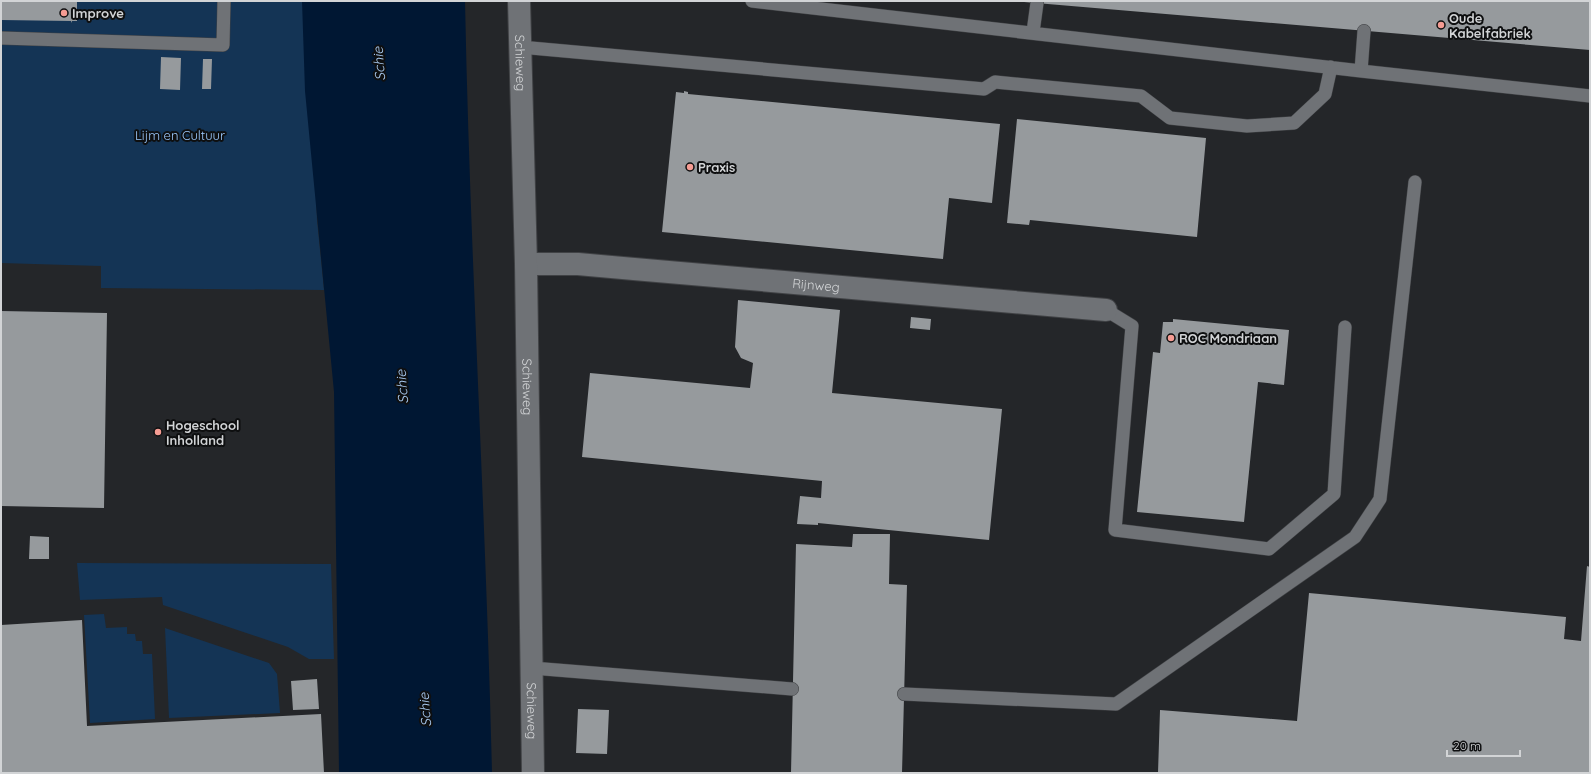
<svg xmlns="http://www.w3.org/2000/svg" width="1591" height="774" font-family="Quicksand,sans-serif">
  <rect width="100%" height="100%" fill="#242629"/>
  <path fill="#143455" d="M1,1H308L317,220L324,290L101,288V266L1,263Z
    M77,563L331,564L334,659H309L288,647L163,605L162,597L80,600Z
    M104,614L106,628L127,627V634H135L136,641H142L143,654H152L155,719L90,723L84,615Z
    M165,628L269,663L277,674L280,713L169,718Z"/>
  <path fill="#001733" d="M302,1H465C470,258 486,516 492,773H339L334,392L305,91Z"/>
  <path fill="#969a9d" d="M1,1H77V21H72L71,23V21L1,20Z
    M1024,1H1590V50L1024,2Z
    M161,57L181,58L180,90L160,89Z
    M203,59H212L211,89H202Z
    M684,91L688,92V94L1000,124L992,203L949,198L943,259L662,232L676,92L684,93Z
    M1017,119L1206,138L1197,237L1030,220L1029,225L1007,223Z
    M738,300L840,310L832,393L1002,409L989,540L818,523V525L797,524L800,496L821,498L822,481L582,457L590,373L750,388L753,363L741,358L735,347Z
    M1,311L107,313L104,508L1,506Z
    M911,317L931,319L930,330L910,328Z
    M1173,319L1289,330L1284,385L1258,382L1244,522L1137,512L1153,352L1160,353L1163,322H1173Z
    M853,534H890L889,584L907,585L902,773H791L796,544L852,547Z
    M30,536L49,537V559H29Z
    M1587,566L1590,567V773H1158L1160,710L1297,721L1309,593L1566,617L1564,639L1581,641Z
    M82,620L87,726L321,714L324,773H1V625Z
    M317,679L319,709L293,710L291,681Z
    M578,709L609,710L607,754L576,753Z"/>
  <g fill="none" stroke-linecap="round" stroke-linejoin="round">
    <g stroke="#404245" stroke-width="14">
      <path id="service" d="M752,1L1361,71L1590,96
        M1033,32L1037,3
        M1,38L223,45L224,1
        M520,47L984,89L995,82L1141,96L1170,118L1247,126L1294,123L1325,94L1331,67
        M1361,71L1364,31
        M1106,310L1132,326L1115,530L1269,549L1334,494L1345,327
        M532,668L792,689
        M904,694L1116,704L1355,537L1380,499L1415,182"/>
    </g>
    <g stroke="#404245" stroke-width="24">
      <g id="minor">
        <path id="s1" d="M526,264H578L634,269L1106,310"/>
      </g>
    </g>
    <g stroke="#404245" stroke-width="24">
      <g id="tertiary">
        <path id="s2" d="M519,1L526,264L533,773"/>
      </g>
    </g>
    <use href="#service" stroke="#6f7276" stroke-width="13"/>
    <use href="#minor" stroke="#6f7276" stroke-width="22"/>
    <use href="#tertiary" stroke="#6f7276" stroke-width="22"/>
  </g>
  <g fill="#f59c93" stroke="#0e0f10" stroke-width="1.5">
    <circle cx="64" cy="13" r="4"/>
    <circle cx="1441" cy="25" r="4"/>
    <circle cx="690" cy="167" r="4"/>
    <circle cx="1171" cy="338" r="4"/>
    <circle cx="158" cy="432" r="4"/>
  </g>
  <g text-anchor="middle" stroke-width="4" stroke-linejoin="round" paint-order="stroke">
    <g font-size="13" font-weight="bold" fill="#d2d4d6" stroke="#0e0f10" text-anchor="start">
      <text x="72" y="18">Improve</text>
      <text x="1449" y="23">Oude<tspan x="1449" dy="15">Kabelfabriek</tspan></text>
      <text x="698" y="172">Praxis</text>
      <text x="1179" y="343">ROC Mondriaan</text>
      <text x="166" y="430">Hogeschool<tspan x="166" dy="15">Inholland</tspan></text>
    </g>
    <g font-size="13" fill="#d2d4d6" stroke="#0e0f10">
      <text dy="5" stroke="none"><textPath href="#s2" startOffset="62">Schieweg</textPath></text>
      <text dy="5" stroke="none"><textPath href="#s1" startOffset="291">Rijnweg</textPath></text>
      <text dy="5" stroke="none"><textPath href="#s2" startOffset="386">Schieweg</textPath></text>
      <text dy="5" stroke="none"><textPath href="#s2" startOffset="710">Schieweg</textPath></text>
    </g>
    <g font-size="13" fill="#9dcafe" stroke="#0e0f10">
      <text x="180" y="140">Lijm en Cultuur</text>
    </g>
    <g font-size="14" font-style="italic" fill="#aaccf3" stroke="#0e0f10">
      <text transform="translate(379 64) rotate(-94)" y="5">Schie</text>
      <text transform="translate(402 387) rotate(-94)" y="5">Schie</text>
      <text transform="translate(425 710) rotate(-94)" y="5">Schie</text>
    </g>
  </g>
  <rect width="1591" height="774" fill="none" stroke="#d2d4d6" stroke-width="4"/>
  <path d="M1447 750v6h73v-6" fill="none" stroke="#d2d4d6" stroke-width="2"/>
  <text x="1453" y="750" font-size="12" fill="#d2d4d6" stroke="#0e0f10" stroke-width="3" paint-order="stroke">20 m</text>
</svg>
